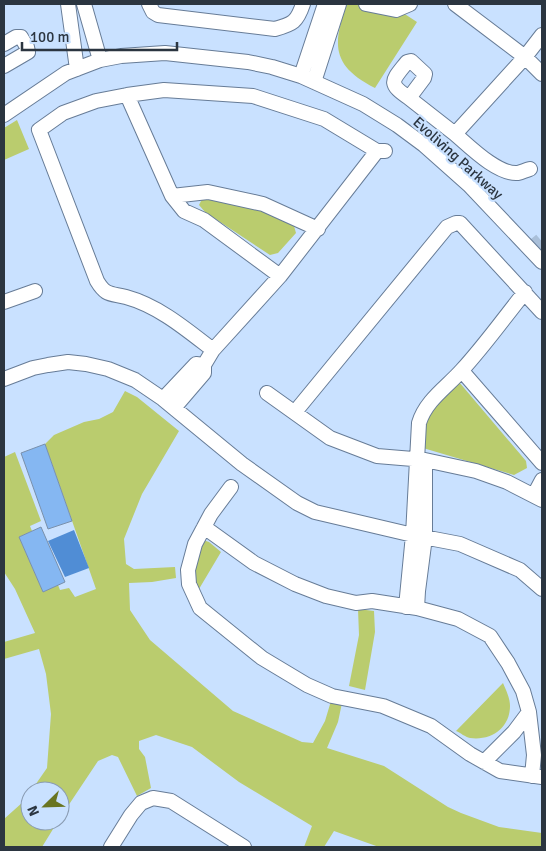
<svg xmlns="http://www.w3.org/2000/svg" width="546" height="851" font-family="Signika,sans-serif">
  <rect width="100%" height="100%" fill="#c9e1ff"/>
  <path fill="#bacc6e" d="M347,4H356L376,9H397L417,22L375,88C332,66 332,45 347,4Z
    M17,120L29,149L4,160V128Z
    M203,197L254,207L294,226L296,233L278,253L270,255L205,212L199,205Z
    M459,382L526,461L527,468L514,475L423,448L422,415Z
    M125,391L137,397L179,431L142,494L124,539L126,564L134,569L175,567L176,578L152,582L129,583L130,610L150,640L233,711L302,742L313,743L325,721L331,701L342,703L338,722L327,748L384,766L448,807L461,813L499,827L542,833V847H379L334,831L324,847H304L312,826L239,782L192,747L156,735L139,741V749L145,757L151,788L137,796L118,757L112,755L98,761L60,818V791H31L47,768L51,714L46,674L39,649L4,659V642L35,633L15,589L4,572V457L15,452L41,521L30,526L32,531L19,537L43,592L58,585L60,590L69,588L75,597L96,589L45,444L54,435L84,422L99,419L113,412Z
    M206,541L209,542L221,552L199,589C188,576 196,558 200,543Z
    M358,609L374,611L375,632L365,690L349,686L359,635Z
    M503,683C506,690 510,698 510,706C510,728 491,741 470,738C465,737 461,733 456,731Z
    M30,793V821H58L42,847H4V819L23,802Z"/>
  <path fill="#508dd5" d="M74,530L89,568L65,577L48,541Z"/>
  <path fill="#85b7f2" stroke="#7990ab" d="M45,444L72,521L48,529L21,453Z
    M41,527L65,582L43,592L19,537Z"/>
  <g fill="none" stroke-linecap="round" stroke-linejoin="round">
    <path stroke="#a9bfd9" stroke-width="14" stroke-dasharray="14 7" stroke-linecap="butt" d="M530,249L542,239"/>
    <g stroke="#677c97" stroke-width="16">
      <path id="minor" d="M68,4L77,69
        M84,4L100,60
        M149,4L153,12L158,15L275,29C293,24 297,22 303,4
        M366,4L396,10L410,4
        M455,4L525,57L542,74
        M4,44L16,37H21L27,47L28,52L4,66
        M301,76L325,4
        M314,82L339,4
        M127,95L172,196L184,211L204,220L280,276
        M409,98C387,83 392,81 407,62L411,61L425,74L424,78L409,98L455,134
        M4,115L66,73L100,60L121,56L165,53L248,62L272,67L301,76L363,104L397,125L424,145L469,185L542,262
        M530,169C526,170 522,172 518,173C498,175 470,147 455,134L525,57L542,35
        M172,196L208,192L263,204L318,229
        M4,302L35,291
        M213,350C187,330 159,306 126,297C110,293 106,296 97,281L39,130L63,113L96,101L127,95L164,90L253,96L324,119L377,151
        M462,371L542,463
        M4,379L33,368L48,365L68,362L86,364L108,369L135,380L163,399L242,464L297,503L315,512L413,535L460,544L520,570L542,589
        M267,393L330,438L377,456L425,460L476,471L507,482L542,500
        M163,399L196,364L204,365
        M174,408L204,373V365L213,350L280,276L377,151H385
        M295,412L447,227L456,223H460L542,312
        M231,487L211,514L195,544L188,570L189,584L200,608L262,658L307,685L332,696L383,706L431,726L470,754L500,771L542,777
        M534,495L542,480
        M204,527L254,563L295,584L326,596L356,603L372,601L417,608L458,619L490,636L508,663L523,691L529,712L534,755L532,776
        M406,607L413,535L419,423C426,400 447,387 462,370C485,345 504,318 525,292
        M417,608L418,591L425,537V465
        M484,762L514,732L529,712
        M111,847L131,815L141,803L153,798L171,801L244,847"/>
    </g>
    <use href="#minor" stroke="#fff" stroke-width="14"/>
  </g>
  <g text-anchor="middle" stroke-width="4.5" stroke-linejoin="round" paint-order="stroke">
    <g font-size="15" fill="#2b3540" stroke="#c9e1ff">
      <text transform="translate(458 158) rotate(42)" y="5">Evoliving Parkway</text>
    </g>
  </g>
  <rect width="546" height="851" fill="none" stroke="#2b3540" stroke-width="10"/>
  <g transform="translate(45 806) rotate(247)"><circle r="24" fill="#c9e1ff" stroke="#8a9cb3"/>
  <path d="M0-4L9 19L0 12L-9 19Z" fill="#697521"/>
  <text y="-8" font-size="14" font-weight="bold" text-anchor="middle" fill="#2b3540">N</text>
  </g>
  <path d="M22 42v8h155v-8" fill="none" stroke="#2b3540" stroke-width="2.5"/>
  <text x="30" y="42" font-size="15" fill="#2b3540" stroke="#c9e1ff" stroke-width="4" paint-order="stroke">100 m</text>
</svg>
